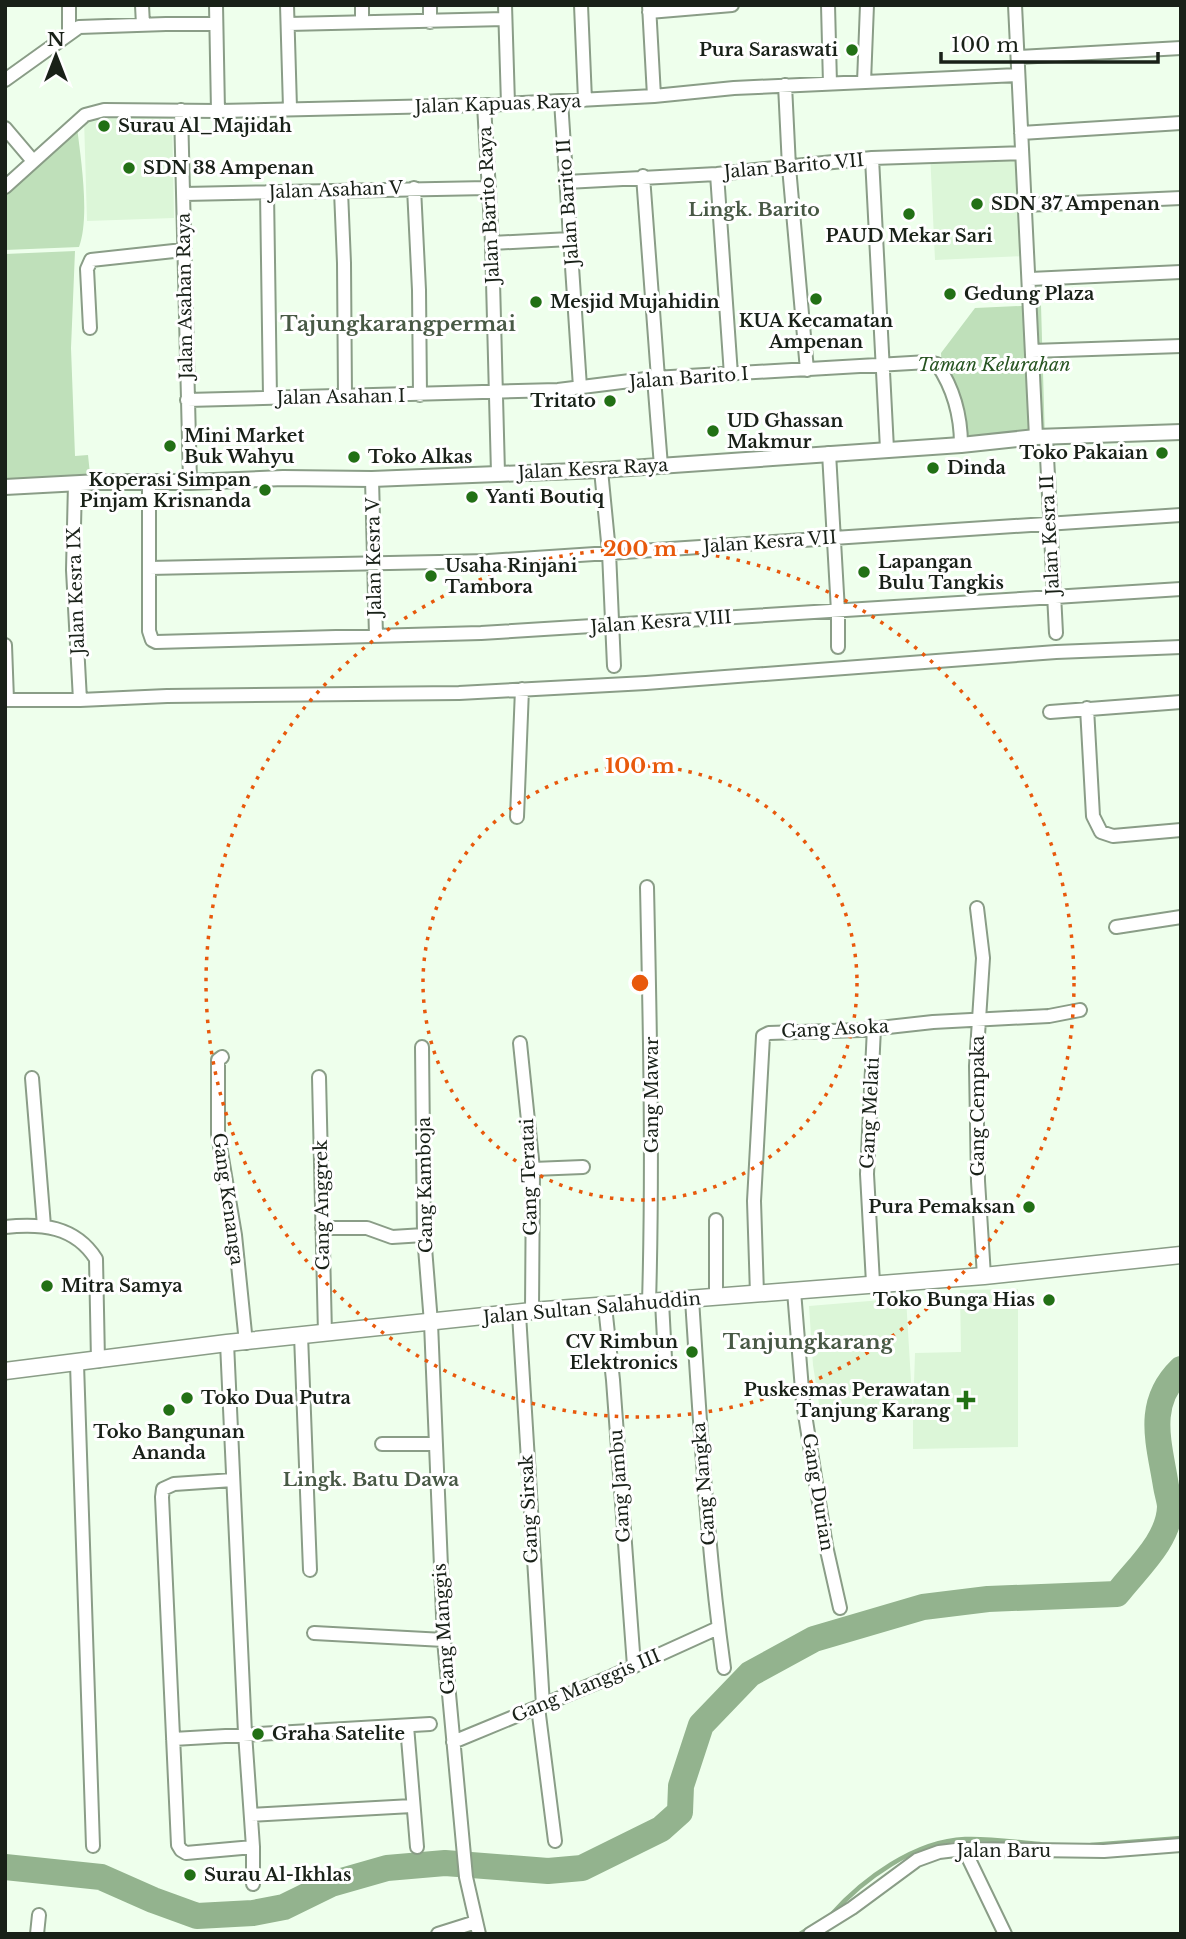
<svg xmlns="http://www.w3.org/2000/svg" width="1186" height="1939" font-family="'Libre Baskerville',serif">
  <rect width="100%" height="100%" fill="#eeffec"/>
  <path fill="#dcf6d8" d="M172,114L174,218L87,221L84,118Z
    M1020,147L1025,256L935,260L930,152Z
    M1018,1289V1447L913,1449V1415L821,1417L813,1365L809,1306L906,1298L913,1414L915,1353L961,1352L960,1290Z"/>
  <path fill="#bfe0ba" d="M77,127C81,160 90,217 79,247L5,250V189Z
    M75,251L71,348L75,456L88,455L90,474L5,479V254Z
    M1041,305L1045,440H961L942,371L941,353L975,308Z"/>
  <g fill="none" stroke-linecap="round" stroke-linejoin="round">
    <path stroke="#93b38e" stroke-width="4.5" d="M1091,1845L1181,1838
      M831,1915C863,1879 915,1841 965,1839C989,1838 1015,1842 1040,1844
      M800,1934L808,1929"/>
    <path stroke="#93b38e" stroke-width="26" d="M5,1867L101,1877L153,1900L197,1916L253,1913L284,1907L331,1884L387,1868L445,1863L548,1871L582,1868L661,1829L680,1812L681,1786L701,1725L750,1674L814,1639L923,1607L988,1599L1117,1594C1136,1569 1169,1541 1170,1507C1170,1501 1167,1493 1166,1486C1159,1442 1145,1404 1181,1369"/>
    <g stroke="#8a9d87" stroke-width="16">
      <path id="minor" d="M69,5V33
        M142,5L143,25
        M216,5L218,111
        M287,5L290,108
        M505,5L508,104
        M581,5L585,100
        M649,5L654,96
        M828,5L830,84
        M1015,5L1036,437
        M649,12L732,5
        M362,22V5
        M430,22V5
        M288,24L505,19
        M1019,57L1181,48
        M5,80L79,27L166,24H216
        M864,82L867,5
        M785,85L789,167L807,370
        M561,101L580,387
        M484,105L492,243L498,473
        M181,110L190,482
        M5,128L33,161
        M1021,133L1181,123
        M872,158L887,449
        M717,174L731,375
        M643,176L658,378
        M566,182L717,174L872,158L1022,153
        M5,187L85,115L104,110L218,111L484,105L654,96L734,88L1018,75
        M414,188L419,290L420,395
        M341,191L344,263L345,397
        M267,192L270,397
        M184,194L488,188
        M1024,205L1181,198
        M492,243L570,239
        M1030,279L1181,272
        M90,328L87,269L91,260L183,250
        M1032,351L1181,346
        M654,378L661,466
        M187,400L558,390L654,378L928,362L937,364C954,389 961,415 961,445
        M1046,437L1056,633
        M829,453L838,611V647
        M601,470L609,552L614,666
        M372,479L376,636
        M149,482V631L152,640L156,642L481,633L1181,589
        M75,483L73,570L80,700
        M149,568L488,561L1181,515
        M5,645L7,700
        M5,700H80L167,696L459,693L646,683L1056,652L1181,647
        M1087,708L1093,816L1101,832L1113,836L1181,830
        M1050,712L1181,702
        M517,817L522,689
        M647,887C650,1026 653,1164 649,1303
        M977,908L983,958L976,1066L978,1181L984,1276
        M1116,927L1181,917
        M520,1043L533,1169L532,1311
        M422,1047L424,1235L431,1323L444,1640L466,1877L479,1934
        M222,1057L218,1060V1134L235,1235L246,1343
        M319,1077L325,1334
        M32,1078L44,1226
        M533,1169L583,1167
        M716,1220V1297
        M5,1227C41,1223 75,1226 96,1259L98,1361
        M322,1228H367L392,1237L424,1235
        M873,1283L867,1174L874,1028
        M794,1291L803,1402L826,1546L840,1608
        M757,1294L754,1201L763,1036L769,1033L861,1030L933,1022L1049,1016L1080,1010
        M692,1299C700,1423 707,1545 724,1668
        M662,1302L665,1358
        M605,1306L613,1380L634,1666
        M519,1314L543,1705
        M301,1335L310,1570
        M227,1343L245,1733L253,1847V1884
        M77,1364L93,1846
        M382,1444H435
        M233,1480L174,1484L163,1489L162,1497L178,1845L181,1850L186,1853L253,1847
        M314,1633L444,1640
        M538,1707L555,1841
        M407,1726L417,1847
        M173,1739L430,1724
        M453,1742L608,1678L718,1628
        M251,1815L412,1806
        M964,1849L1005,1934
        M37,1934L39,1915
        M438,1934L476,1922
        M810,1934L852,1908L917,1860L939,1852L964,1849L1104,1851L1181,1845"/>
    </g>
    <g stroke="#8a9d87" stroke-width="18">
      <path id="tertiary" d="M5,487L99,482H190L283,478L372,479L601,470L961,445L1036,437L1181,432"/>
    </g>
    <g stroke="#8a9d87" stroke-width="19">
      <path id="secondary" d="M5,1371L227,1343L532,1311L984,1276L1181,1255"/>
    </g>
    <use href="#minor" stroke="#fff" stroke-width="12"/>
    <use href="#tertiary" stroke="#fff" stroke-width="14"/>
    <use href="#secondary" stroke="#fff" stroke-width="16"/>
  </g>
  <g fill="none" stroke="#e8590c" stroke-width="3.5" stroke-dasharray="3.5 7">
    <circle cx="640" cy="983" r="217"/>
    <circle cx="640" cy="983" r="434"/>
  </g>
  <g fill="#227015" stroke="#fff" stroke-width="2.5">
    <circle cx="852" cy="50" r="7"/>
    <circle cx="104" cy="126" r="7"/>
    <circle cx="129" cy="168" r="7"/>
    <circle cx="977" cy="204" r="7"/>
    <circle cx="909" cy="214" r="7"/>
    <circle cx="950" cy="294" r="7"/>
    <circle cx="816" cy="299" r="7"/>
    <circle cx="536" cy="302" r="7"/>
    <circle cx="610" cy="401" r="7"/>
    <circle cx="713" cy="431" r="7"/>
    <circle cx="170" cy="446" r="7"/>
    <circle cx="1162" cy="453" r="7"/>
    <circle cx="354" cy="457" r="7"/>
    <circle cx="933" cy="468" r="7"/>
    <circle cx="265" cy="490" r="7"/>
    <circle cx="472" cy="497" r="7"/>
    <circle cx="864" cy="572" r="7"/>
    <circle cx="431" cy="576" r="7"/>
    <circle cx="1029" cy="1207" r="7"/>
    <circle cx="47" cy="1286" r="7"/>
    <circle cx="1049" cy="1300" r="7"/>
    <circle cx="692" cy="1352" r="7"/>
    <circle cx="187" cy="1398" r="7"/>
    <path d="M962.5 1389.5h7v7h7v7h-7v7h-7v-7h-7v-7h7z"/>
    <circle cx="169" cy="1410" r="7"/>
    <circle cx="258" cy="1734" r="7"/>
    <circle cx="190" cy="1875" r="7"/>
  </g>
  <g text-anchor="middle" stroke-width="6" stroke-linejoin="round" paint-order="stroke">
    <g font-size="18" font-weight="bold" fill="#192118" stroke="#fff" text-anchor="start">
      <text x="838" y="56" text-anchor="end">Pura Saraswati</text>
      <text x="118" y="132">Surau Al_Majidah</text>
      <text x="143" y="174">SDN 38 Ampenan</text>
      <text x="991" y="210">SDN 37 Ampenan</text>
      <text x="909" y="242" text-anchor="middle">PAUD Mekar Sari</text>
      <text x="964" y="300">Gedung Plaza</text>
      <text x="550" y="308">Mesjid Mujahidin</text>
      <text x="816" y="327" text-anchor="middle">KUA Kecamatan<tspan x="816" dy="21">Ampenan</tspan></text>
      <text x="596" y="407" text-anchor="end">Tritato</text>
      <text x="727" y="427">UD Ghassan<tspan x="727" dy="21">Makmur</tspan></text>
      <text x="184" y="442">Mini Market<tspan x="184" dy="21">Buk Wahyu</tspan></text>
      <text x="1148" y="459" text-anchor="end">Toko Pakaian</text>
      <text x="368" y="463">Toko Alkas</text>
      <text x="947" y="474">Dinda</text>
      <text x="251" y="486" text-anchor="end">Koperasi Simpan<tspan x="251" dy="21">Pinjam Krisnanda</tspan></text>
      <text x="486" y="503">Yanti Boutiq</text>
      <text x="878" y="568">Lapangan<tspan x="878" dy="21">Bulu Tangkis</tspan></text>
      <text x="445" y="572">Usaha Rinjani<tspan x="445" dy="21">Tambora</tspan></text>
      <text x="1015" y="1213" text-anchor="end">Pura Pemaksan</text>
      <text x="61" y="1292">Mitra Samya</text>
      <text x="1035" y="1306" text-anchor="end">Toko Bunga Hias</text>
      <text x="678" y="1348" text-anchor="end">CV Rimbun<tspan x="678" dy="21">Elektronics</tspan></text>
      <text x="950" y="1396" text-anchor="end">Puskesmas Perawatan<tspan x="950" dy="21">Tanjung Karang</tspan></text>
      <text x="201" y="1404">Toko Dua Putra</text>
      <text x="169" y="1438" text-anchor="middle">Toko Bangunan<tspan x="169" dy="21">Ananda</tspan></text>
      <text x="272" y="1740">Graha Satelite</text>
      <text x="204" y="1881">Surau Al-Ikhlas</text>
    </g>
    <g font-size="18" fill="#192118" stroke="#fff">
      <text transform="translate(498 104) rotate(-2)" y="6">Jalan Kapuas Raya</text>
      <text transform="translate(794 166) rotate(-5)" y="6">Jalan Barito VII</text>
      <text transform="translate(336 190) rotate(-2)" y="6">Jalan Asahan V</text>
      <text transform="translate(568 202) rotate(-94)" y="6">Jalan Barito II</text>
      <text transform="translate(489 205) rotate(-93)" y="6">Jalan Barito Raya</text>
      <text transform="translate(185 296) rotate(-91)" y="6">Jalan Asahan Raya</text>
      <text transform="translate(689 378) rotate(-4)" y="6">Jalan Barito I</text>
      <text transform="translate(341 397) rotate(-1)" y="6">Jalan Asahan I</text>
      <text transform="translate(593 469) rotate(-3)" y="6">Jalan Kesra Raya</text>
      <text transform="translate(1050 535) rotate(-93)" y="6">Jalan Kesra II</text>
      <text transform="translate(770 542) rotate(-4)" y="6">Jalan Kesra VII</text>
      <text transform="translate(374 557) rotate(-91)" y="6">Jalan Kesra V</text>
      <text transform="translate(76 591) rotate(-92)" y="6">Jalan Kesra IX</text>
      <text transform="translate(661 622) rotate(-4)" y="6">Jalan Kesra VIII</text>
      <text transform="translate(835 1029) rotate(-3)" y="6">Gang Asoka</text>
      <text transform="translate(652 1095) rotate(-90)" y="6">Gang Mawar</text>
      <text transform="translate(978 1106) rotate(-90)" y="6">Gang Cempaka</text>
      <text transform="translate(870 1113) rotate(-87)" y="6">Gang Melati</text>
      <text transform="translate(529 1177) rotate(-92)" y="6">Gang Teratai</text>
      <text transform="translate(425 1185) rotate(-91)" y="6">Gang Kamboja</text>
      <text transform="translate(228 1199) rotate(82)" y="6">Gang Kenanga</text>
      <text transform="translate(322 1205) rotate(-91)" y="6">Gang Anggrek</text>
      <text transform="translate(592 1308) rotate(-5)" y="6">Jalan Sultan Salahuddin</text>
      <text transform="translate(704 1484) rotate(-95)" y="6">Gang Nangka</text>
      <text transform="translate(620 1486) rotate(-94)" y="6">Gang Jambu</text>
      <text transform="translate(818 1492) rotate(81)" y="6">Gang Durian</text>
      <text transform="translate(529 1509) rotate(-93)" y="6">Gang Sirsak</text>
      <text transform="translate(444 1629) rotate(-94)" y="6">Gang Manggis</text>
      <text transform="translate(586 1686) rotate(-23)" y="6">Gang Manggis III</text>
      <text x="1004" y="1857">Jalan Baru</text>
    </g>
    <g font-size="18" font-style="italic" fill="#275421" stroke="#fff">
      <text x="994" y="371">Taman Kelurahan</text>
    </g>
    <g font-size="19" font-weight="bold" fill="#485945" stroke="#fff">
      <text x="754" y="216">Lingk. Barito</text>
      <text x="371" y="1486">Lingk. Batu Dawa</text>
    </g>
    <g font-size="21" font-weight="bold" fill="#485945" stroke="#fff">
      <text x="398" y="331">Tajungkarangpermai</text>
      <text x="808" y="1349">Tanjungkarang</text>
    </g>
  </g>
  <circle cx="640" cy="983" r="10" fill="#e8590c" stroke="#fff" stroke-width="3.5"/>
  <g font-size="21" text-anchor="middle" font-weight="bold" fill="#e8590c" stroke="#fff" stroke-width="6" stroke-linejoin="round" paint-order="stroke">
    <text x="640" y="556">200 m</text>
    <text x="640" y="773">100 m</text>
  </g>
  <rect width="1186" height="1939" fill="none" stroke="#192118" stroke-width="14"/>
  <g transform="translate(56 56)" stroke="#ffffff" stroke-width="5" paint-order="stroke">
  <path d="M0-5L12 26L0 18L-12 26Z" fill="#192118"/>
  <text y="-10" font-size="19" font-weight="bold" text-anchor="middle" fill="#192118">N</text>
  </g>
  <path d="M941 52v10h217v-10" fill="none" stroke="#192118" stroke-width="3.5"/>
  <text x="951" y="52" font-size="21" fill="#192118" stroke="#ffffff" stroke-width="5" paint-order="stroke">100 m</text>
</svg>
